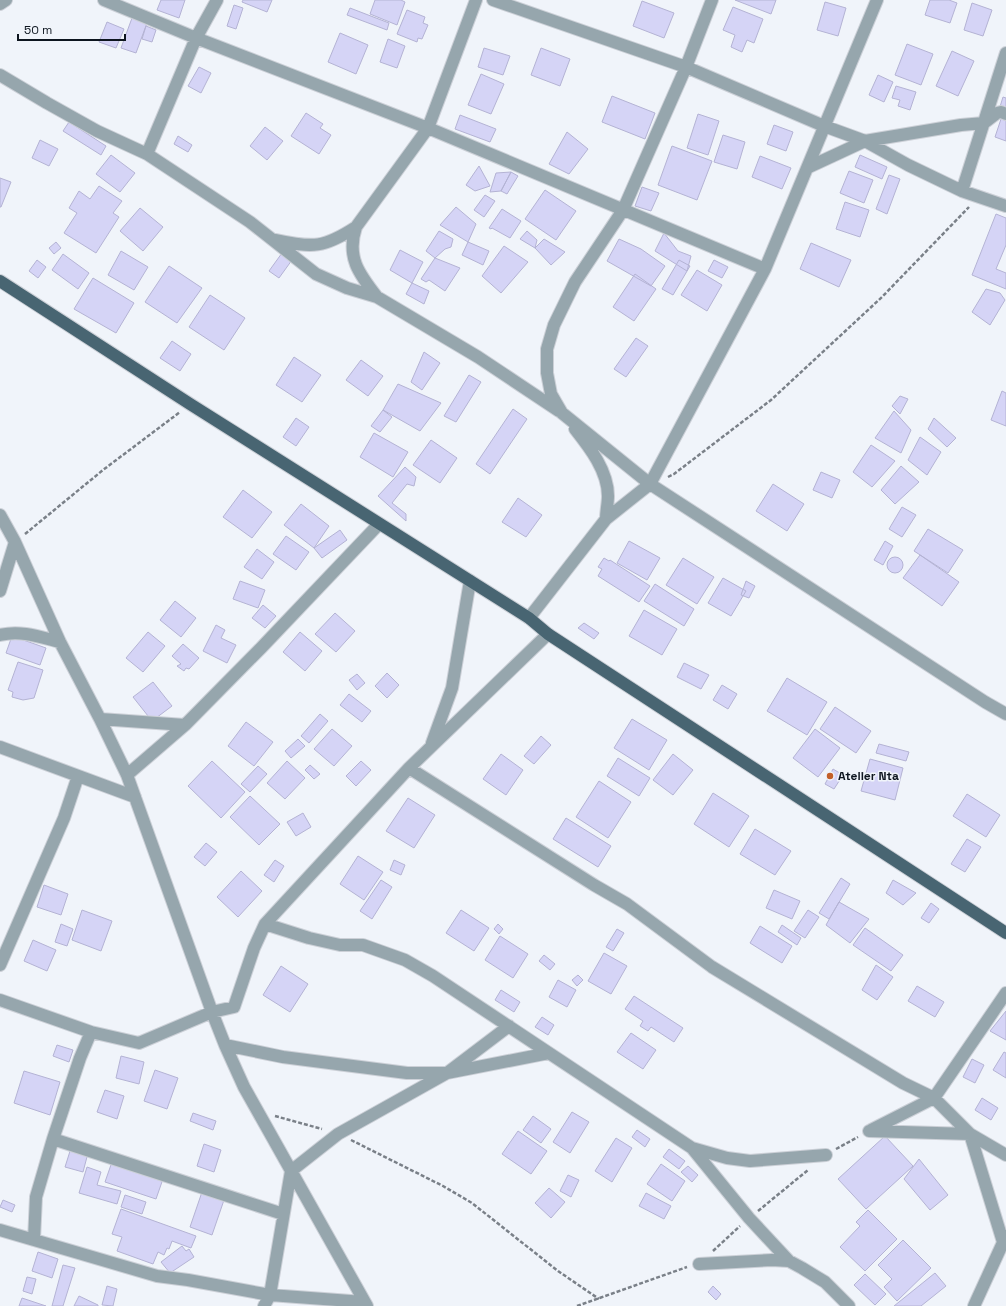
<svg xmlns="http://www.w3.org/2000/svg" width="1006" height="1306" font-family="'Space Grotesk',sans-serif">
  <rect width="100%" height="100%" fill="#f0f4fa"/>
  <path fill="#d5d4f6" stroke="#b4b3d4" d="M161,0H185L179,18L157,10Z
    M243,0H272L267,12L242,2Z
    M375,0H401L405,2L397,25L370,14Z
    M735,0H776L771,14Z
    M930,0H949L957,3L950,23L925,15Z
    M642,1L674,13L664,38L633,26Z
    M825,2L846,8L838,36L817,30Z
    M972,3L992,10L983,36L964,30Z
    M234,5L243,8L236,29L227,26Z
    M733,7L763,19L754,43L747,40L742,52L731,47L735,35L723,30Z
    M350,8L389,23L387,30L347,15Z
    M407,10L425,17L423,23L428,25L422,39L418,38L417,42L397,34Z
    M132,18L147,23L136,53L121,48Z
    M107,22L124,29L116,48L99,42Z
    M146,26L156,30L152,42L142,39Z
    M340,33L368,45L356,74L328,62Z
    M388,39L405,46L397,68L380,62Z
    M907,44L933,54L921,85L895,75Z
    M484,48L510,56L503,75L478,67Z
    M541,48L570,59L560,86L531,75Z
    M952,51L974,61L958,96L936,86Z
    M199,67L211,73L201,93L188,86Z
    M481,74L504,84L491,114L468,105Z
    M878,75L893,82L884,102L869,95Z
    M896,86L916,92L910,110L898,106L900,100L892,98Z
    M612,96L655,113L645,139L602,122Z
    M1003,97L1006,98V112L999,110Z
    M306,113L323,124L320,128L331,135L319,154L291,136Z
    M698,114L719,121L708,155L687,148Z
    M460,115L496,129L490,142L455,129Z
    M1002,116L1006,117V141L995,137Z
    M69,122L106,146L101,155L63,131Z
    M774,125L793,132L786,151L767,144Z
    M265,127L283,141L267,160L250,146Z
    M567,132L588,149L569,174L549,164Z
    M723,135L745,142L737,169L714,162Z
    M178,136L192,145L188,152L174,144Z
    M40,140L58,149L49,166L32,158Z
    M672,146L712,161L697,200L658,185Z
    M111,155L135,173L120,192L96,174Z
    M860,155L887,167L882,179L855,167Z
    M760,156L791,168L782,189L752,177Z
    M479,166L490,186L475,191L466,185Z
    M849,171L873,180L864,203L840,193Z
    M511,172L518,176L507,194L501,191Z
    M511,172L501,191L490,192L496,173Z
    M889,175L900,179L887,214L876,209Z
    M0,178L11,182L1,207H0Z
    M99,186L122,201L113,213L119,217L96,253L64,233L77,213L69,208L79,191L90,199Z
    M642,187L659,193L651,211L635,206Z
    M545,190L576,211L556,240L525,219Z
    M485,195L495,201L484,217L474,210Z
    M845,202L869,210L860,237L836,229Z
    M456,207L476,224L468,242L440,225Z
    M140,208L163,227L143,251L120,231Z
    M502,209L521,221L510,238L492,228L491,229L489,228Z
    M996,214L1006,218V245L996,269L1006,273V289L972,275Z
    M439,231L453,239L451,247L445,249L435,258L426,251Z
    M527,231L537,240L535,248L520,239Z
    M664,233L678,251L691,256L687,271L655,251Z
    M544,239L565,252L551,265L535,248Z
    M619,239L641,249L665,266L651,286L607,261Z
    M56,242L61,248L54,254L49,248Z
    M468,242L489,251L483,265L462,255Z
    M811,243L851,260L839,287L800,269Z
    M504,246L528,262L501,293L482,276Z
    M400,250L423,262L412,283L390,270Z
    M121,251L148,267L134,290L108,275Z
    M282,253L292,260L279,278L269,271Z
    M63,254L89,273L78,289L52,270Z
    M435,258L460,268L445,291L429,280L426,282L421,279Z
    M37,260L46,267L38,278L29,271Z
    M679,260L690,266L673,295L662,289Z
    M714,260L728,267L722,278L708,271Z
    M169,266L202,288L177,323L145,302Z
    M697,270L722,285L707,311L681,295Z
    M635,274L656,289L634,321L613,307Z
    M93,278L134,303L116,333L74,309Z
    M412,283L429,291L424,304L406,294Z
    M986,289L1000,293L1005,300L990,325L972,312Z
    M210,295L245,318L224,350L189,327Z
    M636,338L648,346L626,377L614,369Z
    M172,341L191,354L180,371L160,358Z
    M424,352L440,363L422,390L411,382Z
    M294,357L321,375L302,402L276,385Z
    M361,360L383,376L368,396L346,380Z
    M469,375L481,382L456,422L444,416Z
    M398,384L441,403L420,431L383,410Z
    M1002,391L1006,393V426L991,420Z
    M900,396L908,399L900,414L892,406Z
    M513,409L527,419L490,474L476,464Z
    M383,410L392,417L380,432L371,426Z
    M894,411L911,430L901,453L875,438Z
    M296,418L309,427L296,446L283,437Z
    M934,418L956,438L947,447L928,429Z
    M374,433L408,452L393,477L360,457Z
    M920,437L941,452L927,475L908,460Z
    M431,440L457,458L440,483L413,465Z
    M871,445L895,461L872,487L853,472Z
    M901,466L919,482L895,504L881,490Z
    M405,467L416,477L414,486L407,484L392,503L406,514V521L378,496Z
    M821,472L840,480L832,498L813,490Z
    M773,484L804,504L787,531L756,511Z
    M243,490L272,512L252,538L223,517Z
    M518,498L542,515L526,537L502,522Z
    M301,504L329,526L314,548L284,525Z
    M902,507L916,515L902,537L889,529Z
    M928,529L963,550L948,573L914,551Z
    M340,530L347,540L322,558L314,548Z
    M286,536L309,552L296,570L273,554Z
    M629,541L660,558L647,580L617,563Z
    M885,541L893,546L883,565L874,560Z
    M257,549L274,562L262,579L244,567Z
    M920,555L959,582L942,606L903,578Z
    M887 565a8 8 0 1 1 16 0a8 8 0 1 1-16 0Z
    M604,558L609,561L610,560L650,586L639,602L598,576L602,569L598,567Z
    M683,558L714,577L697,604L666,585Z
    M723,578L746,591L731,616L708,603Z
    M240,581L265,590L258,608L233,599Z
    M746,581L755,586L749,598L741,595Z
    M655,584L694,609L684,626L644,601Z
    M175,601L196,618L181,637L160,620Z
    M263,605L276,616L265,628L252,618Z
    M644,610L677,629L662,655L629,636Z
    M335,613L355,631L336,652L315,634Z
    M584,623L599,633L594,639L578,628Z
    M216,625L225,630L221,638L236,645L227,663L203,651Z
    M148,632L165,646L143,672L126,658Z
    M300,632L322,651L305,671L283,652Z
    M12,636L46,648L40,665L6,653Z
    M183,644L199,658L189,669L186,668L184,671L177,666L181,664L172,656Z
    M18,662L43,670L34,698L23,700L12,697L13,692L8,690Z
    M684,663L709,675L701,689L677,677Z
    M387,673L399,685L387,698L375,686Z
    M357,674L365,683L357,690L349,680Z
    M787,678L827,702L807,735L767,711Z
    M153,682L172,706L152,721L133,697Z
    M722,685L737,694L728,709L713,700Z
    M349,694L371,711L362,722L340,705Z
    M835,707L871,731L856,753L820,729Z
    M320,714L328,721L309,743L301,736Z
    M632,719L667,740L649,770L614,748Z
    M246,722L273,742L254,766L228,746Z
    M332,729L352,746L334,766L314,749Z
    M815,729L840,748L818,777L793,758Z
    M541,736L551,745L534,764L524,756Z
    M298,739L305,746L291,758L285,751Z
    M879,744L909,752L906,761L876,753Z
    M501,754L523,770L506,795L483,779Z
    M673,754L693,770L673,795L653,780Z
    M618,758L650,778L639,796L607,776Z
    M870,759L903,768L895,800L861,791Z
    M212,761L245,792L221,818L188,786Z
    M287,761L305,778L285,799L267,783Z
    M361,761L371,770L356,786L346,776Z
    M310,765L320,774L314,779L305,770Z
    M258,766L267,774L250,792L241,784Z
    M833,769L843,775L834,789L825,784Z
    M599,781L631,802L608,838L576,817Z
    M713,793L749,816L729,847L694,824Z
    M967,794L1000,815L986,837L953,816Z
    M250,796L280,824L259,845L230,817Z
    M408,798L435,815L414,848L386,831Z
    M303,813L311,827L296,836L287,822Z
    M566,818L611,846L598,867L553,839Z
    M755,829L791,851L775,875L740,854Z
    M967,839L981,847L965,872L951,864Z
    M206,843L217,852L205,866L194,857Z
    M358,856L383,872L364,900L340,884Z
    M275,860L284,866L274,882L264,875Z
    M394,860L405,865L401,875L390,870Z
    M241,871L262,891L238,917L217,897Z
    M841,878L850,884L829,919L819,913Z
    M381,880L392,887L372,919L360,911Z
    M893,880L916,893L903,905L886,893Z
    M44,885L68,894L61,915L37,907Z
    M774,890L800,901L792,919L766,908Z
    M839,902L869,919L850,943L826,925Z
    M931,903L939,909L929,923L921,918Z
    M82,910L112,921L101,951L72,940Z
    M461,910L489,928L474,951L446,933Z
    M808,910L819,917L805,938L794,931Z
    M61,924L73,929L67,946L55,942Z
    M498,924L503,929L499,934L494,929Z
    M782,925L801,938L797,945L778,932Z
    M760,926L792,946L782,963L750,943Z
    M865,928L903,955L891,971L853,945Z
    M617,929L624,933L613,951L606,947Z
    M500,936L528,954L513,978L485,960Z
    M33,940L56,950L47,971L24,961Z
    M604,953L627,966L611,994L588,981Z
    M544,955L555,964L550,970L539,961Z
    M876,965L893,977L877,1000L862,990Z
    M281,966L308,984L290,1012L263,995Z
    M578,975L583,980L577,986L572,980Z
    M558,980L576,990L567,1007L549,997Z
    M917,986L944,1002L935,1017L908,1001Z
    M501,990L520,1002L514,1012L495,1000Z
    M634,996L683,1028L674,1042L651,1027L648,1031L640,1026L643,1021L625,1009Z
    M1006,1011V1040L990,1031Z
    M542,1017L554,1025L548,1035L535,1027Z
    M631,1033L656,1050L643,1069L617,1052Z
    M57,1045L73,1050L69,1062L53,1056Z
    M1004,1052L1006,1053V1078L993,1070Z
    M121,1056L144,1062L139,1084L116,1078Z
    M972,1059L984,1065L975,1083L963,1077Z
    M155,1070L178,1078L167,1109L144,1101Z
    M24,1071L60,1082L50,1115L14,1103Z
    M105,1090L124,1096L117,1119L97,1112Z
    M982,1098L998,1108L991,1120L975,1110Z
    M572,1112L589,1122L570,1153L553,1142Z
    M193,1113L216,1121L213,1130L190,1121Z
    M533,1116L551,1129L541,1143L523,1130Z
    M637,1130L650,1139L645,1147L632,1137Z
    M518,1131L547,1151L531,1174L502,1154Z
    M885,1136L913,1166L866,1209L838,1179Z
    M616,1138L632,1148L612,1182L595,1171Z
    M204,1144L221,1150L214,1172L197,1166Z
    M71,1148L88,1153L83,1172L65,1167Z
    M669,1149L685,1161L679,1169L663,1157Z
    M113,1159L164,1176L156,1199L105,1182Z
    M919,1159L948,1195L930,1210L904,1179Z
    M661,1164L685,1181L672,1201L647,1184Z
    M688,1166L698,1175L692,1182L681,1172Z
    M87,1167L101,1172L97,1185L121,1191L117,1204L79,1193Z
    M568,1175L579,1180L571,1197L560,1191Z
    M549,1188L565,1202L551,1218L535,1203Z
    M202,1192L224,1200L212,1235L190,1227Z
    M646,1193L671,1206L664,1219L639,1206Z
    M125,1195L146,1202L142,1214L121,1207Z
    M3,1200L15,1205L12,1212L0,1207Z
    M121,1209L196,1236L191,1248L172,1241L169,1249L167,1248L164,1255L158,1252L153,1264L117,1251L122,1237L112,1234Z
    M868,1210L897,1239L865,1271L840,1247L860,1226L856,1222Z
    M903,1240L931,1268L897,1301L884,1287L892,1279L878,1265Z
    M182,1246L186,1251L189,1249L194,1257L170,1273L161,1262Z
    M38,1252L58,1259L52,1278L32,1271Z
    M63,1265L75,1268L63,1306H52Z
    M935,1273L946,1286L921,1306H894Z
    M865,1274L886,1294L875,1305L854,1285Z
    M27,1277L36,1279L32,1294L23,1291Z
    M107,1286L117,1289L113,1306L102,1305Z
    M713,1286L721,1294L716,1300L708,1292Z
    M79,1296L98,1305V1306H74Z
    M22,1298L46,1306H19Z"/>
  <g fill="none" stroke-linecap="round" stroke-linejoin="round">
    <g stroke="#ccd0d7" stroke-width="14">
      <path id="minor" d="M104,0L196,38L428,128L765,269
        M493,0L686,67L824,126L865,141L908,165L962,191L1006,206
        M712,0L686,67L623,210L575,282L554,325L547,349V373L551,394L562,413L650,484L985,702L1006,714
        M0,4L6,0
        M0,75L47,103L97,131L147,154L250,222L316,274L347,288L377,297L478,357L559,411
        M147,154L196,38L217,0
        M809,167L865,141L961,125L984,123L997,113L1001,112L1006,114
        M962,191L1006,53
        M276,240C313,248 324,248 356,227
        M377,297C359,274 346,257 356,227L428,128L476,0
        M575,429C590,448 608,471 608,496C608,504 606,511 606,519
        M0,515L15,542L60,642L100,719L127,775L212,1012L225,1045L244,1087L367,1306
        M0,591L15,542
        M529,618L606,519L650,484L765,269L877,0
        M0,635C21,630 40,637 60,642
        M100,719L185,725
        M432,743L452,688L470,581
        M0,747L135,797
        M409,768L594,885L627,904L712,967L903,1083L934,1098
        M127,775L185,725L262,647L379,524
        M265,924L309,938L340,945H363L405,960L433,976L692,1148L727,1158L750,1161L826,1155
        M0,965L64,818L78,776
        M1006,993L934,1098L970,1134L1006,1155
        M0,1000L91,1032L139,1043L212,1012L234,1007L254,948L265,924L409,768L548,634
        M225,1045L283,1057L407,1073H447L549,1053
        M871,1130L934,1098
        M869,1131L970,1134
        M970,1134L1003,1242
        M53,1139L283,1214
        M692,1148L749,1218L789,1261
        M0,1230L157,1276L188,1280L270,1295L364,1302
        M34,1240L36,1197L53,1139L80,1058L91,1032
        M699,1264L772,1260L789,1261L802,1268L825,1282L849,1306
        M264,1306L270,1295L291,1171L338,1134L447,1073L509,1026
        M974,1306L1006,1236"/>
    </g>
    <g stroke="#ccd0d7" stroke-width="14">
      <path id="major" d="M0,281L190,404L529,618L548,634L1006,933"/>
    </g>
    <path stroke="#7a8088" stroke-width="2.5" stroke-dasharray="4 2" stroke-linecap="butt" d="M668,477L674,474L771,400L882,297L969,207
      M25,534L103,470L180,412
      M275,1116L322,1129
      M351,1140L443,1186L472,1203L558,1271L599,1299
      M836,1149L858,1137
      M758,1211L808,1170
      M713,1251L740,1226
      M577,1306L687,1267"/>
    <use href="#minor" stroke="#96a6ad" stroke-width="12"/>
    <use href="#major" stroke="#486572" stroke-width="12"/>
  </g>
  <circle fill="#c35f28" stroke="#f0f4fa" stroke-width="1.5" cx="830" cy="776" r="4"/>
  <g text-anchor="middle" stroke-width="3" stroke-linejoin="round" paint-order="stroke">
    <g font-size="12" font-weight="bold" fill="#0d151f" stroke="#f0f4fa" text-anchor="start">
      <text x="838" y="780">Atelier Nta</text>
    </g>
  </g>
  <path d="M18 34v6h107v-6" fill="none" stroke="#0d151f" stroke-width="2"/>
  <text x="24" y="34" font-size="12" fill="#0d151f" stroke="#f0f4fa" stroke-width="3" paint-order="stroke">50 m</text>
</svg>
